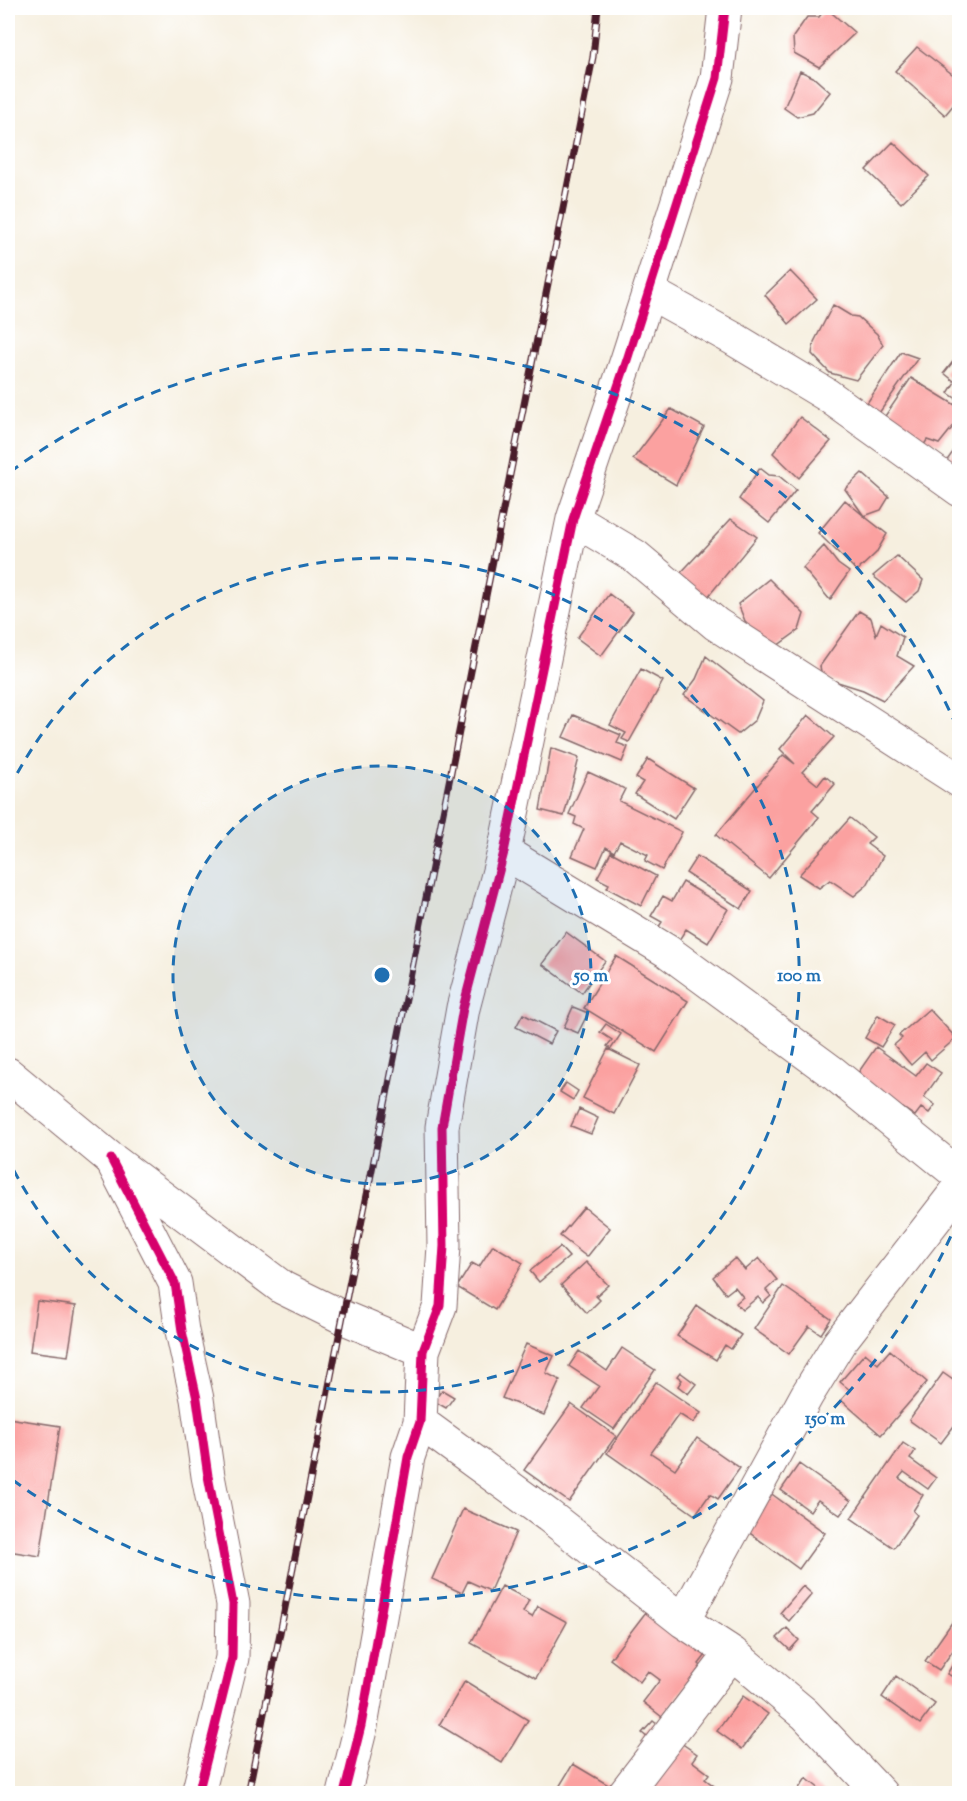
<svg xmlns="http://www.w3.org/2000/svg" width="967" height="1801" font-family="'Sorts Mill Goudy',serif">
  <rect width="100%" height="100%" fill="#fff"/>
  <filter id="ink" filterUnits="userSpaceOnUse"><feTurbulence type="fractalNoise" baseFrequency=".0167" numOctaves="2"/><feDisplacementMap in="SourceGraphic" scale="12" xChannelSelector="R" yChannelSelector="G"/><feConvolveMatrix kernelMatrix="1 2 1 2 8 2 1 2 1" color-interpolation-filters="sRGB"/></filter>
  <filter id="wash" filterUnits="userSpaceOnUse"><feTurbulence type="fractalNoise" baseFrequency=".008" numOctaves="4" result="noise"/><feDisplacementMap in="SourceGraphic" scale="24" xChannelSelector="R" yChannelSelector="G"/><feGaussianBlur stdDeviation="1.35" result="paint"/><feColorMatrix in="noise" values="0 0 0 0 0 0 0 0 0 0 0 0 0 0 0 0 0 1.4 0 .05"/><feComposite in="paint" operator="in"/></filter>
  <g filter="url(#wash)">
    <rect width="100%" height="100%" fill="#f6efdf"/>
    <g id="blocks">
      <path fill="#fba1a0" d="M826,8L855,33L819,67L794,53L793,37L807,17H819Z
        M917,47L960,80V97L945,115L895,71Z
        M800,71L813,77L830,92L813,113L797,117L784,108Z
        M893,142L929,176L901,203L866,170Z
        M790,271L817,299L789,324L765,295Z
        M833,305L851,316L858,317L877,334L883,345L856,380L830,373L812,354L814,342Z
        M901,352L918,358L879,413L865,406Z
        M960,353V401L948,393L955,382L944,373Z
        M911,378L960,408V418L939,444L927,440L922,448L883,419Z
        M671,409L704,427L676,485L633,459Z
        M800,417L831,441L799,478L773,453Z
        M960,442V476L943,466Z
        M760,468L769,475L779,476L796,490L769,523L739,499Z
        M862,473L889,497L881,510L864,516L887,534L876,553L857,571L818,533L845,500L864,516L845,489Z
        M731,519L757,537L702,604L675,579Z
        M824,546L838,564L849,572L830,600L803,568Z
        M897,556L923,580L919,591L906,602L873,576Z
        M769,579L804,614L799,630L774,648L750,633L738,604Z
        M609,594L633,612L601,656L577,638Z
        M859,611L871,618L876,635L881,623L903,637L897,656L914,666L883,700L863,690L822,677L820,666Z
        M706,656L763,701L755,720L738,734L684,695L696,679Z
        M641,669L663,681L629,742L622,739L626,733L610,725Z
        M573,715L621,735L617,743L628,747L622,762L563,737Z
        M808,715L834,737L802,772L818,785L825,776L835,784L812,811L819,817L769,878L716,835L783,755L795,764L780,749Z
        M551,748L579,758L564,816L540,810Z
        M648,759L694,788L674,819L635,794L643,782L636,778Z
        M588,772L625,789L619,801L682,832L662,870L645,861L648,855L620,841L614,852L606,847L597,867L572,856L584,829L574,824L576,817L569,814Z
        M850,818L874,837L867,844L883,856L867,885L854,896L830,880L819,888L799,875Z
        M611,852L656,876L641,906L607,888L609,884L597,878Z
        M697,856L752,891L741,909L686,873Z
        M683,882L728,909L708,943L686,929L679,940L658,928L662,922L651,916L663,896L672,901Z
        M566,932L605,961L582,993L542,964Z
        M616,956L688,1001L656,1052L584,1008Z
        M573,1007L588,1013L578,1033L564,1027Z
        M929,1009L956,1038L931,1060L925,1052L911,1065L894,1045L902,1038L899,1035Z
        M523,1014L556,1031L549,1044L516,1027Z
        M878,1015L895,1025L881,1047L865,1038Z
        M606,1024L621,1034L611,1049L607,1046L612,1040L600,1032Z
        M876,1047L916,1076L926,1063L941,1073L924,1097L935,1105L929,1113L921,1108L915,1116L903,1108L897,1116L851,1083Z
        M608,1049L640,1065L614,1114L583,1098Z
        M566,1083L578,1091L573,1100L560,1092Z
        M579,1109L598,1118L591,1134L571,1126Z
        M584,1207L610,1228L587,1257L560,1236Z
        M493,1245L523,1263L495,1310L457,1287L472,1263L479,1267Z
        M560,1247L569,1257L539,1282L530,1271Z
        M735,1258L745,1270L759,1258L777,1280L766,1290L771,1296L763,1303L758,1297L742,1310L736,1303L743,1297L735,1287L726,1294L713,1277Z
        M586,1262L608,1285L596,1296L600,1300L587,1313L561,1285Z
        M783,1286L831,1319L821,1334L809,1326L789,1354L754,1329Z
        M37,1301L76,1306L68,1356L30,1351Z
        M697,1306L741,1335L731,1349L725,1345L716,1360L677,1336Z
        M526,1344L554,1356L546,1373L560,1380L544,1415L502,1398Z
        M622,1348L655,1370L614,1429L583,1408L599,1386L569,1366L579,1351L607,1371Z
        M890,1350L927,1382L881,1435L841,1400L850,1390L840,1382L865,1353L878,1364Z
        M680,1372L696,1384L688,1394L678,1386L682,1380L677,1376Z
        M943,1373L960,1385V1418L941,1443L909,1420Z
        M656,1382L701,1413L693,1423L679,1414L651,1453L675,1469L697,1438L740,1468L718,1499L710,1494L695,1515L607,1453Z
        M442,1390L454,1397L446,1408L434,1401Z
        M571,1404L616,1436L569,1502L524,1470Z
        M8,1418L60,1426L40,1556L8,1551Z
        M903,1443L915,1451L910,1459L936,1478L928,1489L904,1472L899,1478L923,1495L913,1511L917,1515L894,1548L851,1518Z
        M799,1464L851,1501L840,1515L818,1500L810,1511L781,1490Z
        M769,1492L825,1533L799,1569L743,1528Z
        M463,1509L516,1532L490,1591L468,1581L462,1593L432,1579Z
        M502,1586L529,1600L523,1612L532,1617L538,1606L567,1622L536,1678L471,1643Z
        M803,1586L812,1594L789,1621L780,1613Z
        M960,1611V1641L939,1670L925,1661Z
        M646,1612L709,1651L699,1664L701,1666L662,1717L643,1702L660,1680L648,1671L640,1682L610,1659Z
        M787,1628L799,1640L790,1650L777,1638Z
        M960,1652V1680L947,1674Z
        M896,1676L935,1704L920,1724L882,1697Z
        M465,1681L528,1720L502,1763L439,1725Z
        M743,1696L768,1714L742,1749L717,1731Z
        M653,1721L658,1725L655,1744L642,1733Z
        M681,1743L697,1754L692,1761L709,1774L705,1779L718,1789L714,1794H660L649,1786Z
        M573,1764L610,1786L605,1794L556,1792Z
        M806,1778L826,1794H795Z"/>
    </g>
  </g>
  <g filter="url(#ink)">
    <use href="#blocks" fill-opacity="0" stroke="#86686a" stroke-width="1.5"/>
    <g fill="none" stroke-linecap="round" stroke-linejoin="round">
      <g stroke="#86686a" stroke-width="35">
        <path id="minor" d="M649,292L734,339L827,395L960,490
          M573,519L635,556L716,624L960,781
          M504,852L667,951L832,1072L960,1176
          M8,1074L111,1159L283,1288L342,1317L423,1351
          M111,1159L175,1283L182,1331L197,1399L208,1476L233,1604L232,1658L198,1794
          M420,1422L549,1516L683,1621L732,1653L805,1714L881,1794
          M683,1621L807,1395L839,1343L960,1187
          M344,1794L361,1726L408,1457L420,1422L423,1351L440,1306L444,1246L442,1127L463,1008L504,852L573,519L627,360L717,78L725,8
          M624,1794L732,1653"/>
      </g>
      <use href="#minor" stroke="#fff" stroke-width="33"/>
      <g stroke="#4a1f2b" stroke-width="7">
        <path id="rail" d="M248,1794L593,57L598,8"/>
      </g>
      <use href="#rail" stroke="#fff" stroke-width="4.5" stroke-dasharray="14" stroke-linecap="butt"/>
      <g stroke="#fff" stroke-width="13">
        <path id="cycleway" d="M111,1159L175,1283L182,1331L197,1399L208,1476L233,1604L232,1658L198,1794
          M344,1794L361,1726L408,1457L420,1422L423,1351L440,1306L444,1246L442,1127L463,1008L504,852L573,519L627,360L717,78L725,8"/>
      </g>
      <use href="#cycleway" stroke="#d6006c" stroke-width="9"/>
    </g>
  </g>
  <circle cx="382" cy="975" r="209" fill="#1f6fb2" fill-opacity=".12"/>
  <g fill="none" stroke="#1f6fb2" stroke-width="3" stroke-dasharray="10 8">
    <circle cx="382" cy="975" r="209"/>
    <path d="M9 789A417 417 0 1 1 9 1161"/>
    <path d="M958 1220A626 626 0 0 1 10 1478M10 472A626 626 0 0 1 958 730"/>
  </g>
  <circle cx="382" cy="975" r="9" fill="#1f6fb2" stroke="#fff" stroke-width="3"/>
  <g font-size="18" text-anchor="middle" font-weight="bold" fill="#1f6fb2" stroke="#fff" stroke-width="6" stroke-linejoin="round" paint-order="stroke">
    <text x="591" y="981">50 m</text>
    <text x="799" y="981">100 m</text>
    <text x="825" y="1424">150 m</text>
  </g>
  <rect width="967" height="1801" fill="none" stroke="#fff" stroke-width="30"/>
</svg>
